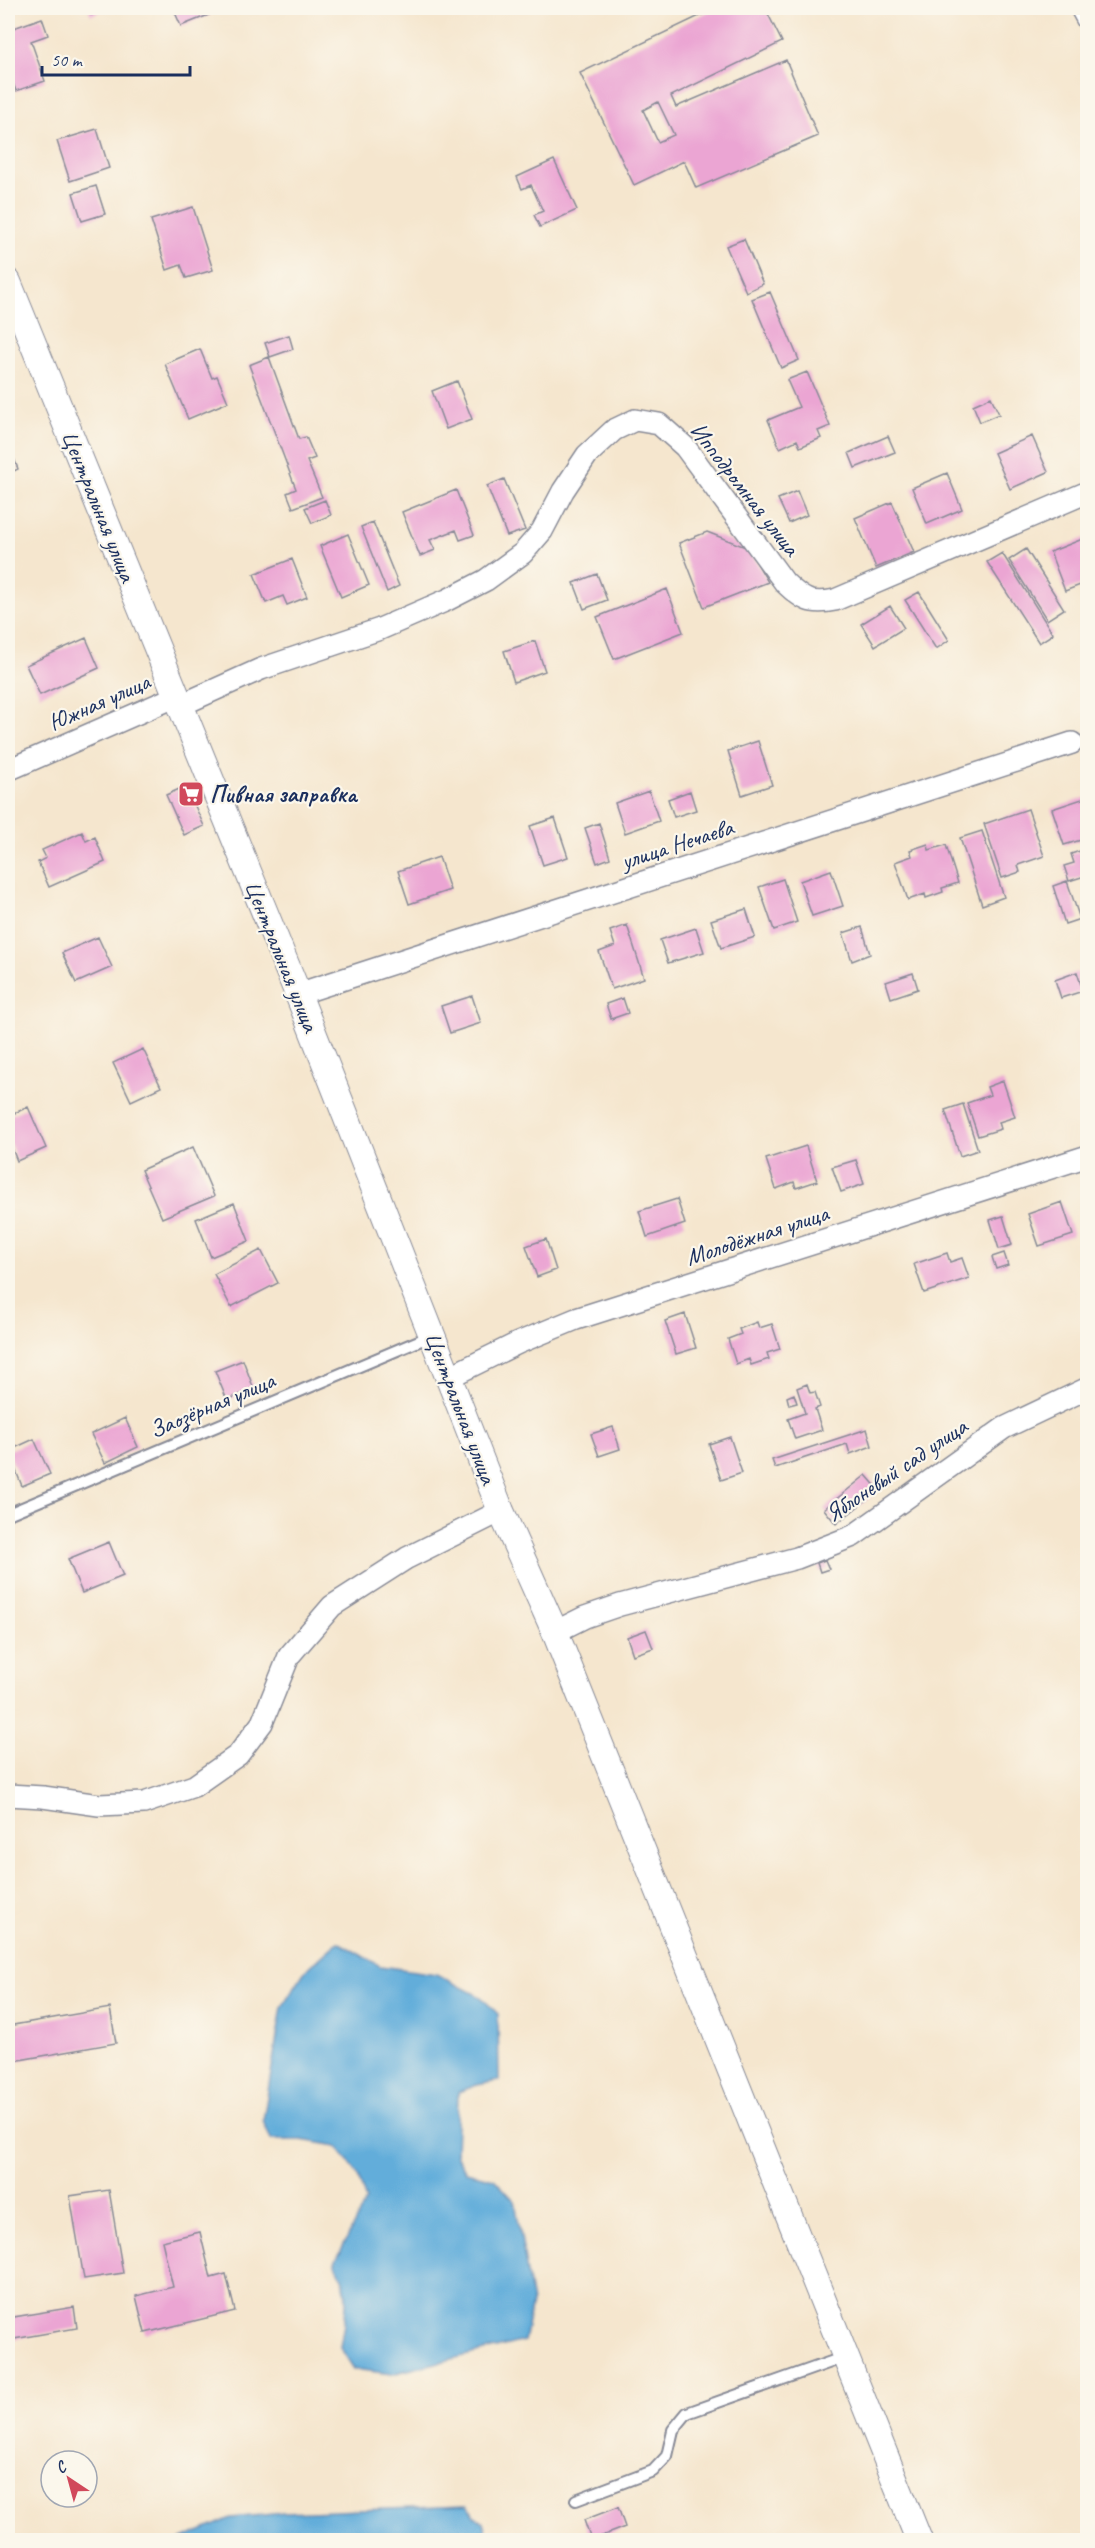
<svg xmlns="http://www.w3.org/2000/svg" width="1095" height="2548" font-family="Caveat,sans-serif">
  <rect width="100%" height="100%" fill="#fbf7ec"/>
  <filter id="ink" filterUnits="userSpaceOnUse"><feTurbulence type="fractalNoise" baseFrequency=".0167" numOctaves="2"/><feDisplacementMap in="SourceGraphic" scale="12" xChannelSelector="R" yChannelSelector="G"/><feConvolveMatrix kernelMatrix="1 2 1 2 8 2 1 2 1" color-interpolation-filters="sRGB"/></filter>
  <filter id="wash" filterUnits="userSpaceOnUse"><feTurbulence type="fractalNoise" baseFrequency=".008" numOctaves="4" result="noise"/><feDisplacementMap in="SourceGraphic" scale="24" xChannelSelector="R" yChannelSelector="G"/><feGaussianBlur stdDeviation="1.35" result="paint"/><feColorMatrix in="noise" values="0 0 0 0 0 0 0 0 0 0 0 0 0 0 0 0 0 1.4 0 .05"/><feComposite in="paint" operator="in"/></filter>
  <g filter="url(#wash)">
    <rect width="100%" height="100%" fill="#f5e6ce"/>
    <path fill="#62adda" stroke="#3e6e9c" stroke-width="1.5" d="M338,1942L380,1966L436,1974L481,1997L498,2014L499,2081L477,2085L458,2092L456,2155L466,2172L494,2179L515,2201L532,2303L524,2341L392,2374L354,2369L340,2347C346,2313 352,2293 335,2262L366,2201L357,2173L337,2146L301,2140H271L263,2121L282,2007L305,1971Z
      M466,2506L483,2523L488,2540H180L231,2518L284,2513Z"/>
    <g id="blocks">
      <path fill="#eba5d3" fill-rule="evenodd" d="M88,8H109L91,15Z
        M173,8H208L211,14L181,26Z
        M716,8H765L782,42L671,96L676,107L786,60L818,136L696,188L684,161L634,185L580,73ZM658,102L674,135L658,142L643,110Z
        M42,18L48,35L31,41L45,81L16,91L8,69V30Z
        M97,129L109,168L70,181L57,141Z
        M554,160L577,210L540,227L534,215L543,211L531,185L522,189L517,177Z
        M96,186L105,214L82,221L73,193Z
        M193,207L213,270L186,278L181,265L167,270L151,220Z
        M744,239L763,284L746,292L726,246Z
        M770,292L799,360L781,368L752,299Z
        M289,335L293,349L270,357L265,343Z
        M200,349L212,378L217,376L228,402L188,419L165,364Z
        M269,357L299,439L306,437L315,458L307,461L322,497L293,508L287,493L296,489L249,365Z
        M807,372L830,426L818,431L821,438L800,447L797,440L780,448L768,420L799,407L787,380Z
        M457,381L472,419L446,429L432,391Z
        M991,397L999,414L980,422L973,405Z
        M888,436L895,452L855,468L849,453Z
        M1032,436L1048,472L1010,489L994,453Z
        M8,443L18,469L8,474Z
        M947,473L962,509L927,524L912,488Z
        M504,479L525,530L507,536L487,486Z
        M456,490L474,535L460,540L456,530L430,540L435,550L420,556L402,512Z
        M797,491L807,515L789,523L778,499Z
        M325,500L331,515L312,523L305,508Z
        M892,502L914,552L876,568L855,518Z
        M373,522L399,586L387,592L361,527Z
        M707,532L748,548L768,582L704,607L679,543Z
        M348,534L369,585L341,597L320,546Z
        M1085,538L1088,546V582L1065,591L1050,552Z
        M1026,549L1064,609L1047,620L1009,560Z
        M1002,553L1053,634L1039,643L987,562Z
        M292,559L307,597L287,605L283,596L266,603L254,574Z
        M597,574L607,600L584,609L574,583Z
        M667,589L683,632L614,659L597,617Z
        M919,592L949,640L936,649L905,600Z
        M890,606L904,628L875,646L861,624Z
        M86,638L99,668L40,695L26,665Z
        M535,641L545,671L514,682L504,651Z
        M758,741L772,785L742,795L728,751Z
        M186,786L204,826L184,835L166,795Z
        M649,791L659,821L625,833L615,803Z
        M690,791L696,810L674,817L668,799Z
        M1088,797V838L1064,845L1052,809Z
        M1028,809L1044,856L1018,865L1020,872L1002,878L984,824Z
        M555,818L568,857L543,865L530,826Z
        M599,823L610,858L597,863L585,828Z
        M982,831L1004,897L982,905L960,838Z
        M82,832L86,841L95,837L105,862L49,887L38,862L46,858L42,850Z
        M928,844L929,850L946,845L958,883L942,888L943,892L926,898L925,894L908,900L895,862L912,856L910,850Z
        M1083,850L1088,864V875L1069,881L1064,866L1074,863L1071,854Z
        M439,857L450,890L409,904L398,871Z
        M831,870L843,906L812,916L800,881Z
        M783,879L797,922L774,930L759,887Z
        M1067,881L1080,919L1065,924L1053,886Z
        M746,909L755,937L721,948L711,920Z
        M627,925L644,978L612,989L599,952L615,946L610,931Z
        M862,927L870,954L852,961L843,933Z
        M696,928L704,952L668,963L660,940Z
        M98,937L112,967L76,983L62,953Z
        M1077,972L1083,991L1061,998L1055,980Z
        M913,973L918,989L891,998L886,982Z
        M472,996L481,1023L450,1033L441,1006Z
        M623,998L628,1013L611,1019L606,1004Z
        M143,1049L161,1087L131,1101L113,1063Z
        M1003,1081L1015,1117L999,1122L1001,1129L978,1136L967,1103L990,1095L987,1087Z
        M963,1104L978,1150L960,1156L945,1110Z
        M28,1107L46,1148L17,1161L8,1138V1116Z
        M806,1146L817,1181L796,1188L794,1182L776,1189L766,1159Z
        M193,1147L214,1196L162,1218L141,1170Z
        M856,1160L864,1184L841,1192L832,1167Z
        M677,1199L685,1224L647,1237L639,1211Z
        M1062,1202L1073,1235L1039,1246L1028,1214Z
        M234,1203L249,1241L211,1257L196,1219Z
        M1003,1216L1012,1245L999,1249L990,1220Z
        M546,1239L556,1270L537,1277L526,1246Z
        M261,1250L278,1283L231,1307L214,1274Z
        M947,1253L950,1262L962,1258L969,1278L924,1293L914,1264Z
        M1004,1253L1008,1265L996,1269L992,1257Z
        M685,1314L696,1348L676,1354L665,1321Z
        M757,1322L759,1328L772,1324L780,1349L767,1353L769,1359L751,1365L749,1359L736,1364L728,1339L741,1334L739,1329Z
        M243,1360L254,1389L227,1400L215,1371Z
        M807,1384L810,1393L815,1392L820,1407L815,1409L822,1430L795,1439L788,1419L805,1413L797,1388Z
        M794,1394L797,1403L789,1405L787,1397Z
        M125,1418L138,1447L105,1463L91,1434Z
        M613,1427L620,1449L599,1456L591,1434Z
        M867,1429L872,1446L850,1454L847,1444L775,1468L772,1460Z
        M730,1437L742,1473L721,1480L709,1444Z
        M34,1439L50,1474L22,1486L8,1451Z
        M866,1475L879,1490L836,1524L824,1509Z
        M109,1542L123,1576L82,1593L68,1559Z
        M825,1560L829,1569L820,1572L817,1563Z
        M646,1630L653,1648L633,1655L627,1637Z
        M110,2008L116,2043L8,2062V2026Z
        M109,2190L123,2273L84,2279L70,2196Z
        M200,2232L211,2278L226,2274L235,2311L145,2333L136,2296L173,2287L162,2241Z
        M74,2307L77,2328L8,2340V2318Z
        M618,2507L625,2527L591,2540L584,2520Z"/>
    </g>
  </g>
  <g filter="url(#ink)">
    <use href="#blocks" fill-opacity="0" stroke="#888a96" stroke-width="1.5"/>
    <g fill="none" stroke-linecap="round" stroke-linejoin="round">
      <g stroke="#888a96" stroke-width="14">
        <path id="service" d="M8,1514L433,1335
          M576,2500L653,2471L667,2456L673,2430L687,2413L845,2357"/>
      </g>
      <g stroke="#888a96" stroke-width="24">
        <path id="minor" d="M1081,8L1088,21
          M181,705L261,669L380,629L447,600L486,580L523,553L542,531L563,491L587,455L614,430L635,420L659,424L685,447L785,583C803,600 810,605 835,600L1088,492
          M8,770L177,696
          M298,994L1072,743
          M449,1377L518,1343L576,1319L1088,1156
          M555,1632L585,1617L620,1605L797,1558L853,1536L1004,1428L1088,1388
          M8,1795L43,1797L99,1805L144,1803L194,1786L238,1755L262,1723L289,1656L332,1606L407,1558L501,1511"/>
      </g>
      <g stroke="#888a96" stroke-width="28">
        <path id="tertiary" d="M8,282L298,994L501,1511L555,1632L919,2540"/>
      </g>
      <use href="#service" stroke="#fff" stroke-width="10"/>
      <use href="#minor" stroke="#fff" stroke-width="21"/>
      <use href="#tertiary" stroke="#fff" stroke-width="26"/>
    </g>
  </g>
  <defs>
    <g id="supermarket-square" transform="scale(1.35)"><rect x="-9" y="-9" width="18" height="18" rx="4" fill="#d1495b" stroke="#fbf7ec"/><path d="M-6-5.5h2.5l.6 2H6L4.5 2H-2.5L-4.4-4H-6ZM-1.5 3.2a1.3 1.3 0 1 0 .1 0ZM3 3.2a1.3 1.3 0 1 0 .1 0Z" fill="#fff"/></g>
  </defs>
  <g fill-rule="evenodd">
    <use href="#supermarket-square" x="191" y="794"/>
  </g>
  <g text-anchor="middle" stroke-width="4.5" stroke-linejoin="round" paint-order="stroke">
    <g font-size="24" fill="#1b2f5e" stroke="#fbf7ec">
      <text transform="translate(745 489) rotate(52)" y="8">Ипподромная улица</text>
      <text transform="translate(99 506) rotate(68)" y="8">Центральная улица</text>
      <text transform="translate(99 702) rotate(-24)" y="8">Южная улица</text>
      <text transform="translate(677 844) rotate(-18)" y="8">улица Нечаева</text>
      <text transform="translate(282 956) rotate(68)" y="8">Центральная улица</text>
      <text transform="translate(757 1235) rotate(-18)" y="8">Молодёжная улица</text>
      <text transform="translate(212 1405) rotate(-23)" y="8">Заозёрная улица</text>
      <text transform="translate(461 1408) rotate(69)" y="8">Центральная улица</text>
      <text transform="translate(896 1470) rotate(-34)" y="8">Яблоневый сад улица</text>
    </g>
    <g font-size="24" font-weight="bold" fill="#1b2f5e" stroke="#fbf7ec" text-anchor="start">
      <text x="210" y="802">Пивная заправка</text>
    </g>
  </g>
  <rect width="1095" height="2548" fill="none" stroke="#fbf7ec" stroke-width="30"/>
  <g transform="translate(69 2479) rotate(324)"><circle r="28" fill="#fbf7ec" stroke="#a1a7b3" stroke-width="1.5"/>
  <path d="M0-4.5L10 22L0 15L-10 22Z" fill="#d1495b"/>
  <text y="-9" font-size="16" font-weight="bold" text-anchor="middle" fill="#1b2f5e">С</text>
  </g>
  <path d="M42 66v9h148v-9" fill="none" stroke="#1b2f5e" stroke-width="3"/>
  <text x="51" y="66" font-size="18" fill="#1b2f5e" stroke="#fbf7ec" stroke-width="4.5" paint-order="stroke">50 m</text>
</svg>
